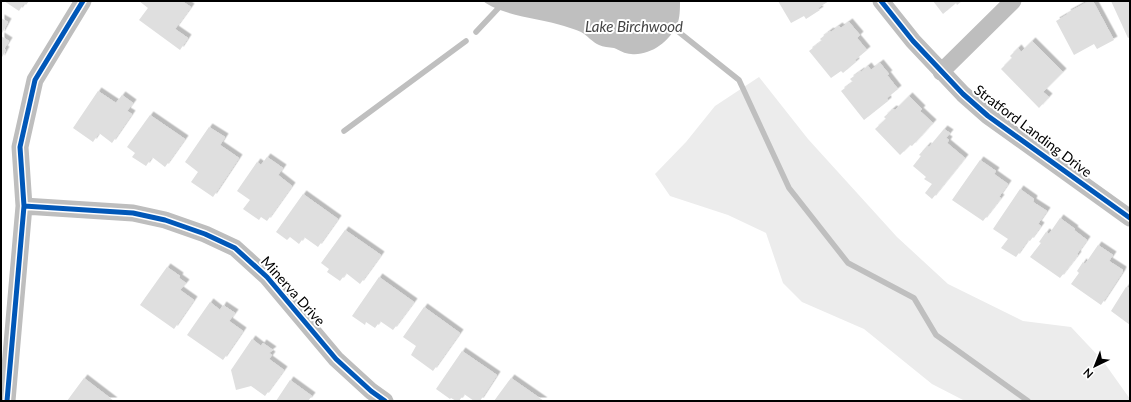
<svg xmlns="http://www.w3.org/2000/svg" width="1131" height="402" font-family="Lato,sans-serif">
  <defs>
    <filter id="shadow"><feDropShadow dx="3.5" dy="-3.5" stdDeviation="0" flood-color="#0004"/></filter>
  </defs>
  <rect width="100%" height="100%" fill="#fff"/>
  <path fill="#ececec" d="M759,77L808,139L897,237L948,284L1023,321L1071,327L1103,361L1130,399V401H965L932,384L864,329L802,302L783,283L766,233L728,215L670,196L655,174L686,142L715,106Z"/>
  <path fill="#bfbfbf" d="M483,1H680C680,9 680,18 677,25C669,42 650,56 631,54C625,54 619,50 614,48C609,47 603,47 599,45C592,42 588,36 581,32C577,30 570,28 564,26C540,18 502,16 483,1Z"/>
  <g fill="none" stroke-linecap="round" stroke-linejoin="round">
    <path stroke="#bfbfbf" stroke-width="5.5" d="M670,25L739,80L789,188L848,263L914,298L936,335L1028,401
      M476,32L505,1
      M344,131L466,41"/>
  </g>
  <path fill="#dfdfdf" filter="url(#shadow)" d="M4,1H29L26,5L24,3L19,11Z
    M139,1H182L191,7L175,29L188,38L180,50L139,20L148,8Z
    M778,1H829L818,8L820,10L806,19L804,16L791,23Z
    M933,1H962L957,5L956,3L943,14Z
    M1089,1H1093L1114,40L1097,49L1094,44L1074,55L1056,21L1068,14L1067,13Z
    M1111,1H1130V37L1128,38Z
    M1,18L8,22L1,35Z
    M849,22L860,35L857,38L867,50L855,60L856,62L843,73L841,71L831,78L809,51L822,41L820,39L830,31L831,32L839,26L841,28Z
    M1,36L9,41L4,49L6,50L1,59Z
    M1032,41L1063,72L1043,92L1049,97L1039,108L1001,69L1012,58L1010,56L1018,48L1021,52Z
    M880,63L889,74L887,75L898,89L887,98L888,101L864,120L841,91L853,82L850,79L861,71V72L868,66L871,70Z
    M98,91L116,103L122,95L133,103L127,111L132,114L112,143L99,133L93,142L73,128Z
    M909,96L922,109L920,111L933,123L912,146L910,145L900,155L875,129L886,119L884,117L893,109L895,110Z
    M150,115L185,139L165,167L152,157L146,166L132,157L135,153L127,147Z
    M209,127L225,137L220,145L239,158L213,197L191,182L198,172L185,162Z
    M944,129L950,133L946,138L949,140L947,143L965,158L932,199L925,193L932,184L924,179L926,177L913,166L921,156L919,155L927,146L929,147Z
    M267,157L283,168L278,175L292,186L267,221L261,217L259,220L243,209L250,200L237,191L257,162L261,165Z
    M980,160L996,171L994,174L1008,184L999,197L1001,198L983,221L952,200Z
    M1020,189L1034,199L1033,202L1047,211L1038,224L1041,226L1030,241L1028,240L1016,257L1001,248L1008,239L993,229Z
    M303,194L338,219L318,247L304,237L299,244L290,237L287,240L276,232Z
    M1060,218L1075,229L1074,230L1087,240L1077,254L1078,255L1060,278L1030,257L1041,243L1039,242L1046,232L1049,234Z
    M345,230L381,255L360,284L346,273L340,281L327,272L329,269L321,263Z
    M1098,245L1113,255L1109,261L1123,270L1122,273L1101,305L1071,284L1079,273L1077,271L1083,262L1085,264Z
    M167,267L180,276L179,278L186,283L180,290L194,300L174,329L140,305Z
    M379,277L414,302L393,330L380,321L375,328L366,322L365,325L352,316Z
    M1126,287L1129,288L1130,287V325L1111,311Z
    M210,302L220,310L223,305L235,313L229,321L243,331L223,360L187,335Z
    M424,307L460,333L433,371L411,355L416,346L403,337Z
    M252,339L261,346L263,343L273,350L269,353L272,355L269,359L284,370L265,396L251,386L236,390L231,370Z
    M462,351L497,375L480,401H474L464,394L459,401H456L451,398L450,399L436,389Z
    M84,378L114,401H67Z
    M511,378L544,401H494Z
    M290,380L312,396L308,401H276Z"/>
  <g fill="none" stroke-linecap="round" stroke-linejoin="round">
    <path stroke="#bebebe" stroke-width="17" d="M881,1L913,41L963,94L988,116L1130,218
      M941,72L1013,1
      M24,206L133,213L165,220L205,234L235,248L267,277L336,359L371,391L385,401
      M7,401L24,206L20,147L35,80L83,1"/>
    <g stroke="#fff" stroke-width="8">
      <path id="cycleway" d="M881,1L913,41L963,94L988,116L1130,218
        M24,206L133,213L165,220L205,234L235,248L267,277L336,359L371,391L385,401
        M7,401L24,206L20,147L35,80L83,1"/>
    </g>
    <use href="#cycleway" stroke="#0057b8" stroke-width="5"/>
  </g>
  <g text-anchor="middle" stroke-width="4" stroke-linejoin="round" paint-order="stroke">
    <g font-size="14" fill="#000" stroke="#fff">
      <text transform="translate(1033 131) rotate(37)" y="5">Stratford Landing Drive</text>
      <text transform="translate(293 291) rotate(48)" y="5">Minerva Drive</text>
    </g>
    <g font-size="15" font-style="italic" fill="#444" stroke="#fff">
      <text x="634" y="32">Lake Birchwood</text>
    </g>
  </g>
  <rect width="1131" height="402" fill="none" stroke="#000000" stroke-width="4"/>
  <g transform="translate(1095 366) rotate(223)" stroke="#ffffff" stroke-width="3" paint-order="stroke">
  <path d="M0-3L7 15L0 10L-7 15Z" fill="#000000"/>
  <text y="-6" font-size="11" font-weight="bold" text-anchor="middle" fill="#000000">N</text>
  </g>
</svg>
